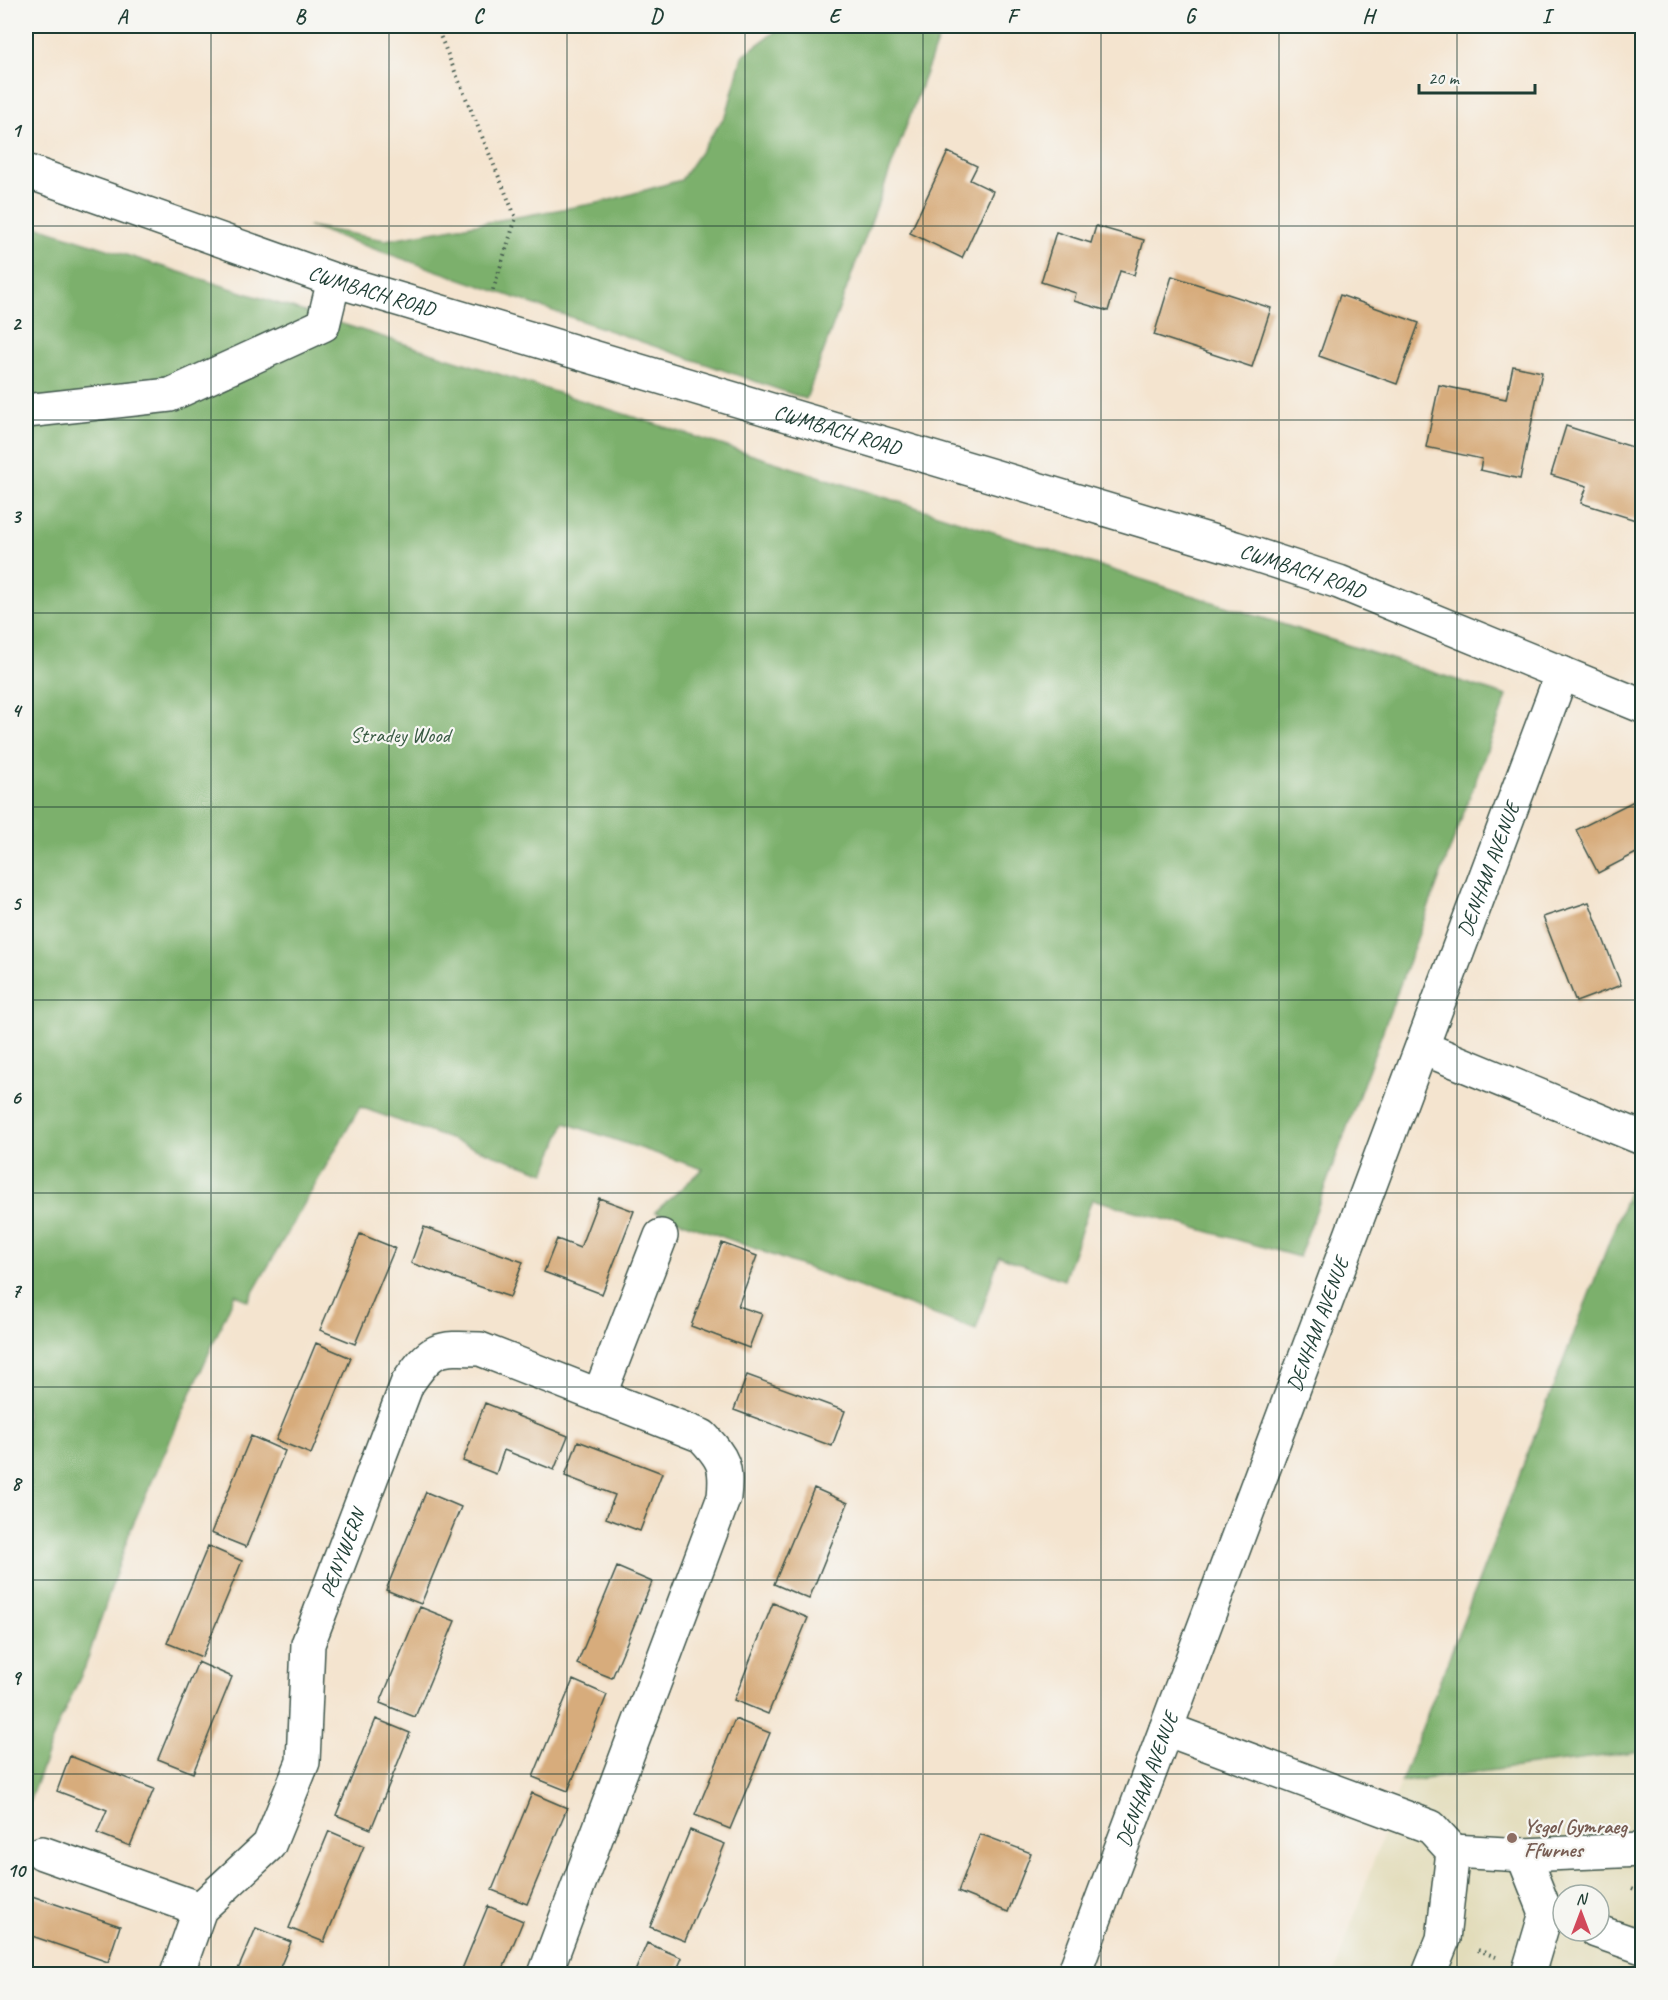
<svg xmlns="http://www.w3.org/2000/svg" width="1668" height="2000" font-family="Caveat,sans-serif">
  <rect width="100%" height="100%" fill="#f6f6f2"/>
  <filter id="ink" filterUnits="userSpaceOnUse"><feTurbulence type="fractalNoise" baseFrequency=".0167" numOctaves="2"/><feDisplacementMap in="SourceGraphic" scale="12" xChannelSelector="R" yChannelSelector="G"/><feConvolveMatrix kernelMatrix="1 2 1 2 8 2 1 2 1" color-interpolation-filters="sRGB"/></filter>
  <filter id="wash" filterUnits="userSpaceOnUse"><feTurbulence type="fractalNoise" baseFrequency=".008" numOctaves="4" result="noise"/><feDisplacementMap in="SourceGraphic" scale="24" xChannelSelector="R" yChannelSelector="G"/><feGaussianBlur stdDeviation="1.35" result="paint"/><feColorMatrix in="noise" values="0 0 0 0 0 0 0 0 0 0 0 0 0 0 0 0 0 1.4 0 .05"/><feComposite in="paint" operator="in"/></filter>
  <g filter="url(#wash)">
    <rect width="100%" height="100%" fill="#f4e4cf"/>
    <path fill="#e2dcba" fill-rule="evenodd" d="M1642,1751V1974H1334L1401,1782ZM1563,1895H1599V1931H1563Z"/>
    <path fill="#9bcd7d" stroke="#5d8558" stroke-width="1.5" d="M1639,1158L1642,1159V1208L1625,1201Z"/>
    <path fill="#7cb06c" stroke="#4e7650" stroke-width="1.5" d="M783,26H943L806,399L308,226L385,240L603,202L681,180L727,113L742,56Z
      M26,223L1507,696L1299,1257L1092,1199L1064,1280L999,1256L976,1330L655,1212L703,1169L565,1123L545,1173L360,1107L248,1301L235,1294L130,1531L85,1667L58,1725L26,1810Z
      M1625,1201L1642,1208V1751L1401,1782Z"/>
    <g id="blocks">
      <path fill="#d7ac7c" d="M948,152L977,166L970,180L993,191L962,258L910,233Z
        M1096,226L1144,240L1134,275L1120,271L1108,311L1074,301L1076,293L1041,282L1056,232L1091,243Z
        M1172,276L1271,308L1252,367L1154,335Z
        M1340,295L1419,323L1397,384L1319,356Z
        M1513,366L1542,372L1520,479L1480,470L1482,459L1426,447L1439,385L1506,399Z
        M1566,426L1642,450V522L1581,503L1587,486L1551,475Z
        M1642,797V850L1598,873L1576,830Z
        M1589,902L1621,985L1576,1002L1543,917Z
        M599,1198L634,1211L602,1294L544,1272L557,1239L580,1248Z
        M424,1227L523,1262L510,1297L411,1263Z
        M360,1234L395,1248L355,1344L320,1330Z
        M722,1243L757,1256L738,1306L762,1314L749,1348L691,1326Z
        M316,1343L351,1358L311,1454L276,1440Z
        M747,1375L845,1411L832,1446L734,1410Z
        M485,1403L568,1436L554,1470L504,1450L496,1474L463,1461Z
        M251,1436L285,1451L246,1547L211,1533Z
        M578,1441L662,1473L640,1531L606,1518L615,1495L565,1476Z
        M814,1488L848,1503L809,1599L774,1584Z
        M426,1492L461,1507L421,1604L386,1590Z
        M208,1546L242,1561L202,1657L167,1643Z
        M617,1567L652,1582L612,1678L577,1664Z
        M773,1603L808,1618L768,1714L734,1700Z
        M420,1607L455,1621L415,1717L380,1703Z
        M198,1662L232,1677L193,1773L158,1759Z
        M573,1680L607,1695L568,1791L533,1777Z
        M376,1719L410,1733L371,1829L336,1815Z
        M735,1719L770,1733L730,1829L695,1815Z
        M70,1756L154,1789L130,1846L97,1833L107,1810L57,1791Z
        M532,1793L567,1808L527,1904L492,1890Z
        M690,1830L725,1844L685,1941L650,1927Z
        M329,1831L364,1846L324,1942L289,1928Z
        M980,1834L1031,1853L1008,1912L958,1892Z
        M26,1894L120,1926L108,1962L26,1934Z
        M488,1906L523,1921L501,1974H460Z
        M256,1928L291,1942L277,1974H236Z
        M647,1943L682,1958L675,1974H634Z"/>
    </g>
  </g>
  <g filter="url(#ink)">
    <use href="#blocks" fill-opacity="0" stroke="#3f564b" stroke-width="1.5"/>
    <g fill="none" stroke-linecap="round" stroke-linejoin="round">
      <g stroke="#3f564b" stroke-width="36">
        <g id="minor">
          <path d="M26,411L170,395L323,325L334,280"/>
          <path d="M1423,1048L1642,1138"/>
          <path d="M599,1396L661,1236"/>
          <path d="M1166,1729L1431,1827L1453,1851L1443,1939L1429,1974"/>
          <path d="M1453,1851L1523,1855L1642,1850"/>
          <path d="M42,1853L200,1909"/>
          <path d="M1523,1855L1546,1913L1528,1974"/>
          <path d="M1596,1931L1642,1947"/>
          <path id="s1" d="M177,1974L200,1909L269,1845L303,1762L308,1644L407,1384C432,1348 436,1347 480,1349L702,1436C724,1459 727,1466 724,1497L545,1974"/>
          <path id="s2" d="M1074,1974L1562,673"/>
        </g>
      </g>
      <g stroke="#3f564b" stroke-width="36">
        <g id="major">
          <path id="s3" d="M26,171L334,280L1235,548L1339,582L1642,706"/>
        </g>
      </g>
      <path stroke="#3f564b" stroke-width="4" stroke-dasharray="1.5 4.5" stroke-linecap="butt" d="M436,26L516,218L493,290
        M1632,1889L1642,1893
        M1478,1950L1496,1957"/>
      <use href="#minor" stroke="#fff" stroke-width="33"/>
      <use href="#major" stroke="#fff" stroke-width="33"/>
    </g>
  </g>
  <path fill="none" stroke="#1f3d34" stroke-width="1.5" stroke-opacity="0.55" d="M211,26V1974M389,26V1974M567,26V1974M745,26V1974M923,26V1974M1101,26V1974M1279,26V1974M1457,26V1974M26,226H1642M26,420H1642M26,613H1642M26,807H1642M26,1000H1642M26,1193H1642M26,1387H1642M26,1580H1642M26,1774H1642"/>
  <circle fill="#8d6e63" stroke="#f6f6f2" stroke-width="2" cx="1512" cy="1838" r="6"/>
  <g text-anchor="middle" stroke-width="4.5" stroke-linejoin="round" paint-order="stroke">
    <g font-size="21" fill="#1f3d34" stroke="#f6f6f2">
      <text dy="7" stroke="none"><textPath href="#s3" startOffset="366">CWMBACH ROAD</textPath></text>
      <text dy="7" stroke="none"><textPath href="#s3" startOffset="852">CWMBACH ROAD</textPath></text>
      <text dy="7" stroke="none"><textPath href="#s3" startOffset="1338">CWMBACH ROAD</textPath></text>
      <text dy="7" stroke="none"><textPath href="#s2" startOffset="1180">DENHAM AVENUE</textPath></text>
      <text dy="7" stroke="none"><textPath href="#s2" startOffset="694">DENHAM AVENUE</textPath></text>
      <text dy="7" stroke="none"><textPath href="#s1" startOffset="468">PENYWERN</textPath></text>
      <text dy="7" stroke="none"><textPath href="#s2" startOffset="208">DENHAM AVENUE</textPath></text>
    </g>
    <g font-size="21" fill="#385a43" stroke="#f6f6f2">
      <text x="400" y="742">Stradey Wood</text>
    </g>
    <g font-size="21" font-weight="bold" fill="#785e54" stroke="#f6f6f2" text-anchor="start">
      <text x="1524" y="1833">Ysgol Gymraeg<tspan x="1524" dy="24">Ffwrnes</tspan></text>
    </g>
  </g>
  <rect width="1668" height="2000" fill="none" stroke="#f6f6f2" stroke-width="66"/>
  <g transform="translate(1581 1913)"><circle r="28" fill="#f6f6f2" stroke="#a0aca6" stroke-width="1.5"/>
  <path d="M0-4.5L10 22L0 15L-10 22Z" fill="#d1495b"/>
  <text y="-9" font-size="16" font-weight="bold" text-anchor="middle" fill="#1f3d34">N</text>
  </g>
  <path d="M1419 84v9h116v-9" fill="none" stroke="#1f3d34" stroke-width="3"/>
  <text x="1428" y="84" font-size="18" fill="#1f3d34" stroke="#f6f6f2" stroke-width="4.5" paint-order="stroke">20 m</text>
  <rect x="33" y="33" width="1602" height="1934" fill="none" stroke="#1f3d34" stroke-width="2"/>
  <g font-size="20" text-anchor="middle" font-weight="bold" fill="#1f3d34">
    <text x="122" y="23">A</text>
    <text x="300" y="23">B</text>
    <text x="478" y="23">C</text>
    <text x="656" y="23">D</text>
    <text x="834" y="23">E</text>
    <text x="1012" y="23">F</text>
    <text x="1190" y="23">G</text>
    <text x="1368" y="23">H</text>
    <text x="1546" y="23">I</text>
    <text x="16" y="137">1</text>
    <text x="16" y="330">2</text>
    <text x="16" y="523">3</text>
    <text x="16" y="717">4</text>
    <text x="16" y="910">5</text>
    <text x="16" y="1104">6</text>
    <text x="16" y="1297">7</text>
    <text x="16" y="1490">8</text>
    <text x="16" y="1684">9</text>
    <text x="16" y="1877">10</text>
  </g>
</svg>
